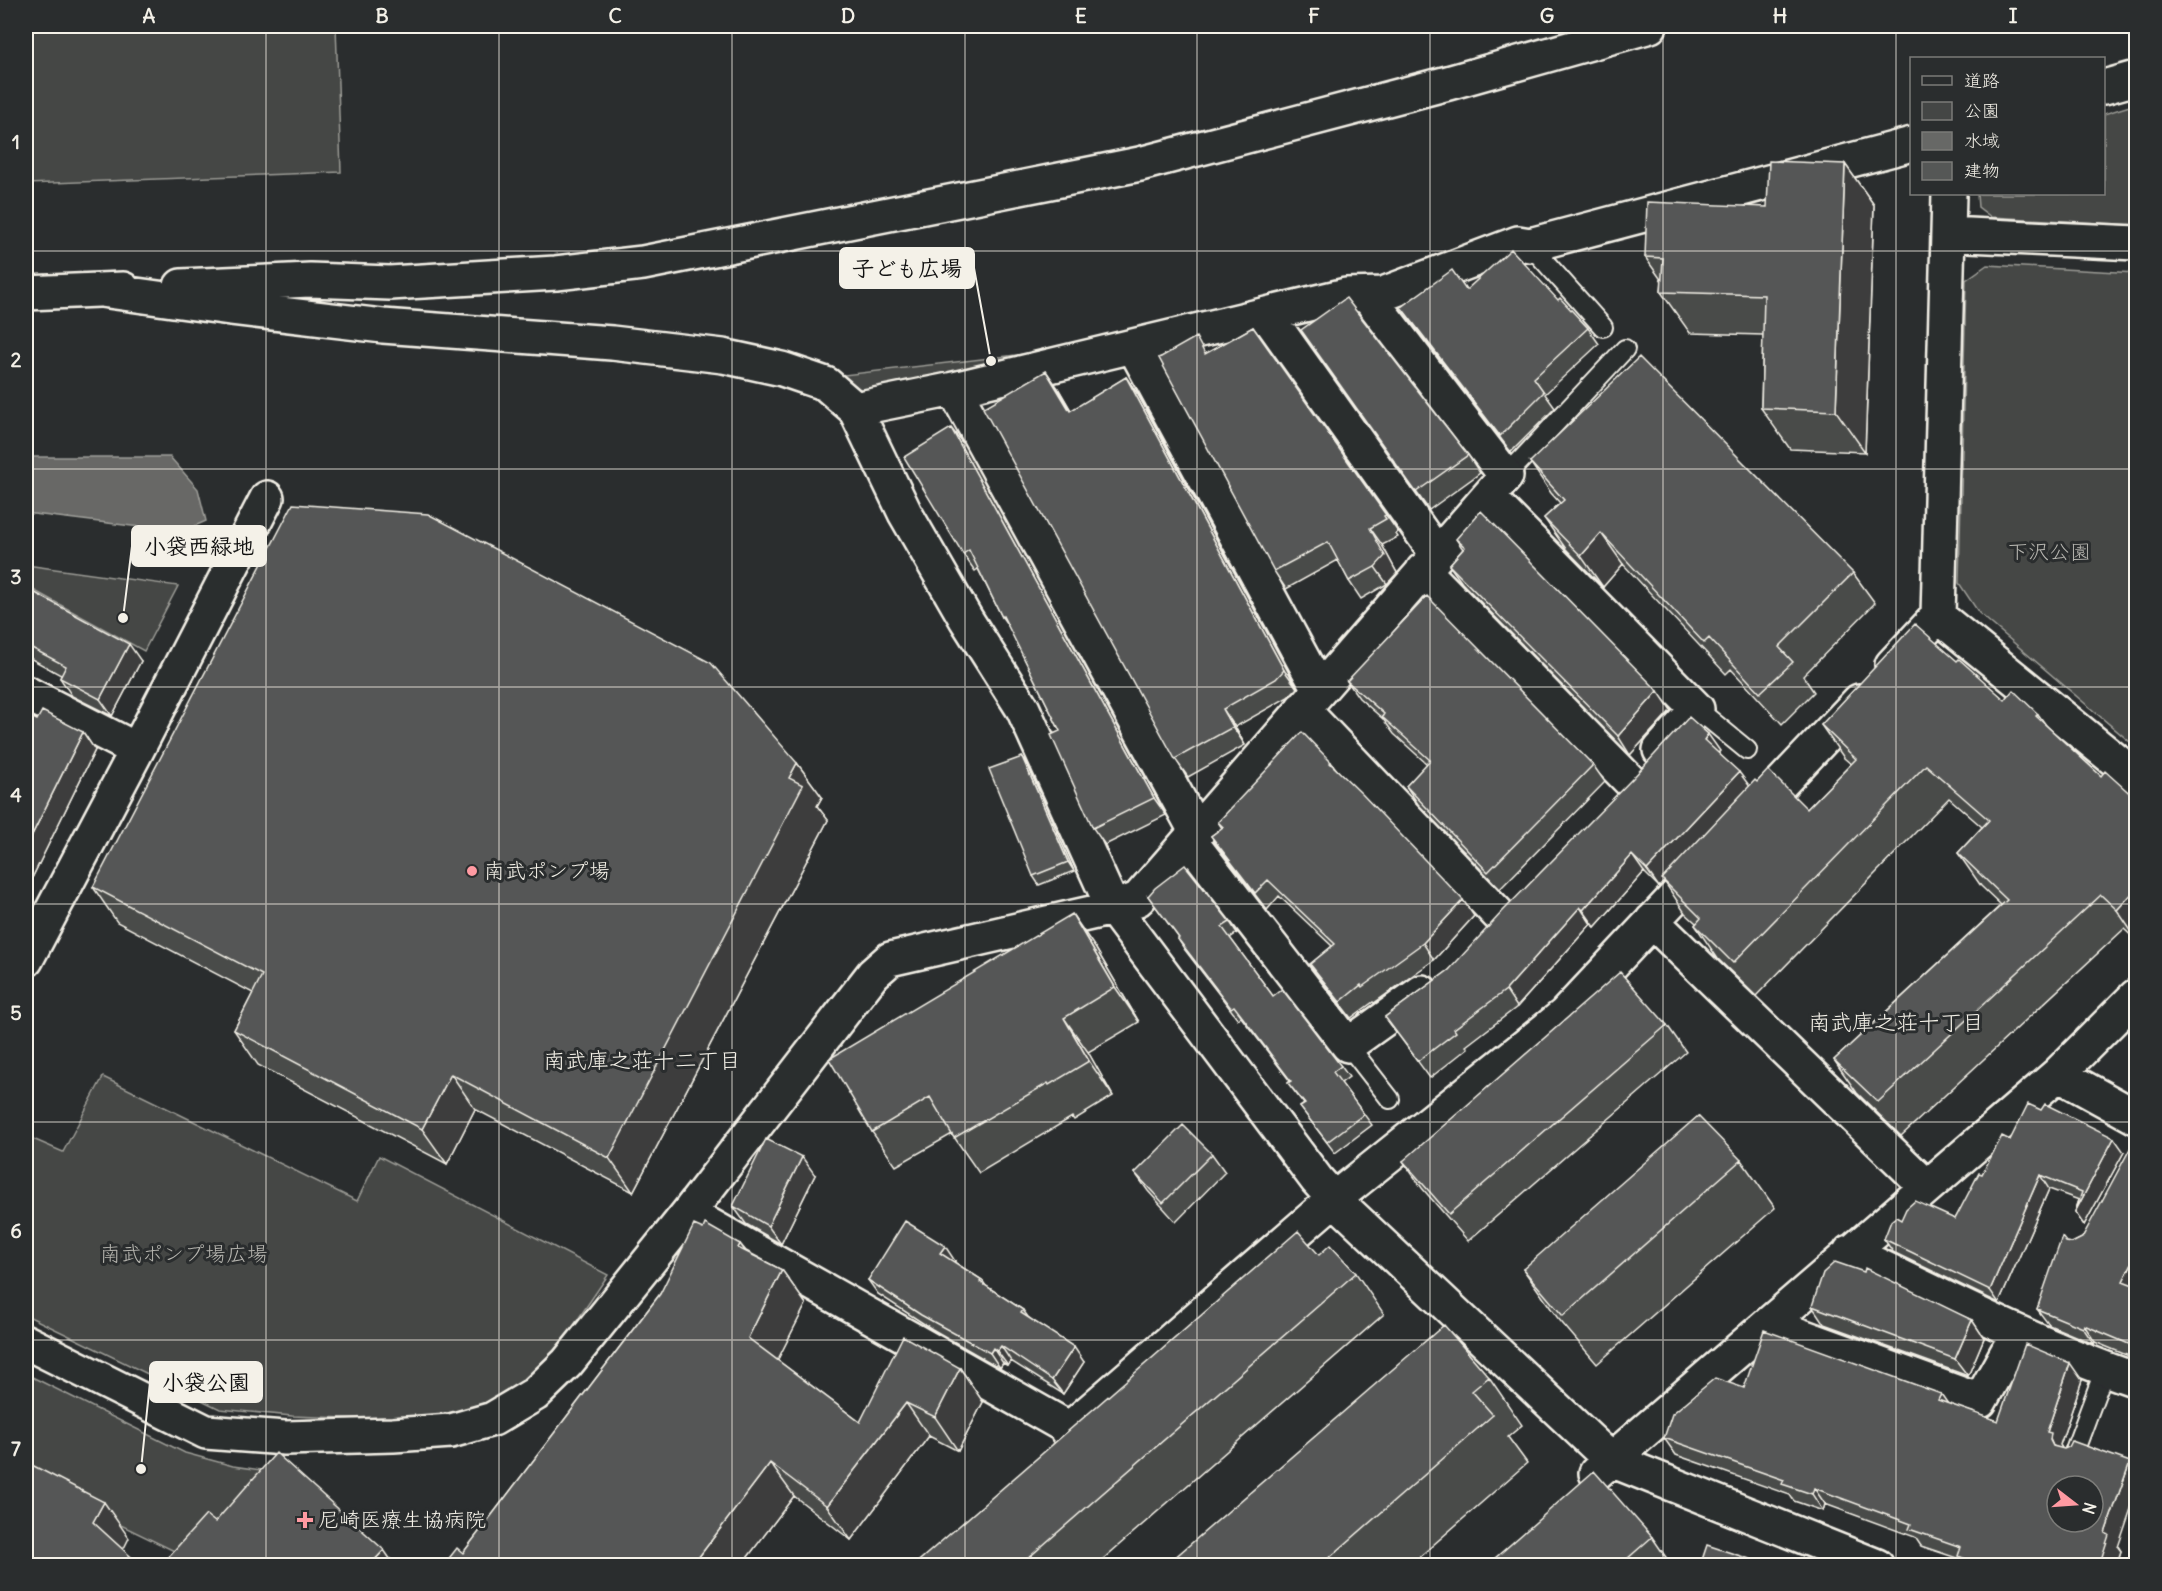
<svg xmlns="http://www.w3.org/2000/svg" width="2162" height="1591" font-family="Delius,'Klee One',sans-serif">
  <rect width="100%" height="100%" fill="#2a2d2e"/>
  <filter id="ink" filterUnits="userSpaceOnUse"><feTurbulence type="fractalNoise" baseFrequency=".0167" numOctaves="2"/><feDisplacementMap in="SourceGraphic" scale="12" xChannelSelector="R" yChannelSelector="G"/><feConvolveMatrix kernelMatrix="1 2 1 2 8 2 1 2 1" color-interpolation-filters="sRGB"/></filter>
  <g filter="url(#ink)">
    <path fill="#444645" stroke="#9c9c96" stroke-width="1.5" d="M26,26H336L341,172L26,184Z
      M2136,104V225L1991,217L1978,207L1977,194H2104V114Z
      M1987,265L2136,273V747L1979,613L1959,583L1966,280Z
      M1085,347L858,398L835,376Z
      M26,565L178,586L144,651L26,586Z
      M103,1077L357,1201L379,1156L608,1275L561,1344L525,1386L467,1410L399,1420L292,1416L220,1409L26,1315V1136L63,1152Z
      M26,1374L185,1453L233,1466L282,1473L195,1561L26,1479Z"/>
    <path fill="#676866" stroke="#9f9f9a" stroke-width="1.5" d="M26,457H170L198,489L206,521L181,532L26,513Z"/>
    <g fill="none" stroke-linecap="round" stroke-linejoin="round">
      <g stroke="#f4f1e8" stroke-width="22">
        <path id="lane" d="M1530,245L1603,327
          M1506,476L1625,349
          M1697,709L1747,750
          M1348,1045L1390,1099
          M2073,1455L2105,1369"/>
      </g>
      <g stroke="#f4f1e8" stroke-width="38">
        <path id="street" d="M2104,87L2136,78
          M1948,234L2136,243
          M181,286L310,280L390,283L556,273L643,263L1140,164L1448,83L1650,26
          M101,290L230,308L383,326L612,343L723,356L782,369L826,384L855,409L905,513L966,619L1023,709L1113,908L1317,1180L1334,1199L1611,1460L1877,1566
          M26,293L123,289
          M1267,315L1437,554
          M1134,347L1319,689
          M954,389L1197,833
          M855,409L954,389L1346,295L1383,294L1518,243L1530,245L1912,144
          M1488,497L1697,709L1660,750
          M1423,570L1631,782
          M1938,616L2136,777
          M1892,665L1938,616L1949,194
          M26,693L137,750
          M1302,709L1500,916
          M1750,816L1859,701
          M1190,841L1348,1045L1422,992
          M1652,921L1927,1187
          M26,960L137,750L267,498
          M2058,1074L2136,1117
          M688,1213L1070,1429
          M1850,1252C1944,1297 2038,1346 2136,1380
          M1769,1324L1980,1401L2018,1333
          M26,1342L206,1432L285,1438L393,1435L451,1431L493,1419L535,1394L567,1363L688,1213L873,974L890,959L1113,908L1138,899L1506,476L1367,295
          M1067,1431L1334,1199L1564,1015L1705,865
          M1596,1473L2058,1074L2136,996"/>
      </g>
      <use href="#lane" stroke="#2a2d2e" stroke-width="18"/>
      <use href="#street" stroke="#2a2d2e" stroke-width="33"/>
    </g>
    <path fill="#494b4a" stroke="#f4f1e8" stroke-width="1.5" d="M1845,164L1874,205L1865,452L1790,449L1761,408L1763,335L1690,333L1661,292L1662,281L1645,257L1767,207Z
      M1558,300L1588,328L1599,344L1545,394L1555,408L1511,452L1412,322L1401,307Z
      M1253,327L1398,532L1396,534L1398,537L1382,545L1397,573L1387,584L1361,599L1349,581L1338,560L1286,589L1274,571L1207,353Z
      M1301,330L1468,455L1480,473L1429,510Z
      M1126,377L1138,395L1297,688L1288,697L1235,727L1245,745L1188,777L1175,759L1058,388L1071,411Z
      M964,445L1166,815L1105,845L1093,828L1060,731L1009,627L1002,617L978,569L975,571L963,554Z
      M1530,462L1853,573L1875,603L1803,676L1814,692L1782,724L1731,669L1726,674L1623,564L1603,587L1566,549L1544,518L1560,503L1551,493Z
      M1456,539L1671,710L1630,755L1462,583L1449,565L1463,549Z
      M26,588L141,661L112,716L72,696L60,678L61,675L26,656Z
      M1957,661L2005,700L2047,726L2101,776L2136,799V940L2124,929L1901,1136L1857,1093L1834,1060L2001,905L1981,886L1958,853L1982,827L1949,798L1756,996L1718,959L1695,925L1696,923L1685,913L1664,881L1659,887L1644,872L1595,927L1591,924L1517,1007L1466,1046L1468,1048L1430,1078L1385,1017L1449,970L1720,751L1718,753L1749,786L1807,809L1851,764L1844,758L1821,725Z
      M1347,681L1593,765L1605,782L1500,889L1418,804L1406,786L1427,764L1394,734L1383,719L1359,698Z
      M26,715L37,720L83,732L95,750L31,880L26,877Z
      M1022,757L1028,766L1074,871L1039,885L1033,876Z
      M1331,762L1337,770L1474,916L1434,960L1374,1003L1373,1002L1351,1018L1310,964L1332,946L1279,896L1267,910L1223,853L1211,836L1222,828L1218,822Z
      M797,763L822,797L817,806L828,820L633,1192L475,1109L447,1164L258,1065L234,1030L253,993L117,922L93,887Z
      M1148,896L1230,922L1237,933L1230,938L1273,996L1341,1066L1349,1077L1341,1083L1372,1125L1335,1153L1300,1107L1304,1104L1288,1083L1290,1081L1241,1017L1238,1019L1185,950L1178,939L1179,938Z
      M1096,949L1139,1022L1088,1052L1113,1096L1074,1120L1072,1117L979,1173L952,1134L896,1166L872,1132Z
      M1667,1025L1686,1052L1468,1241L1422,1188L1403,1161Z
      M2010,1140L2124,1152L2084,1225L2075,1212L2079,1200L2049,1189L1999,1303L1893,1252L1884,1239L1901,1220L1955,1219L1982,1174Z
      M2136,1147V1359L2095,1342L2094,1344L2049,1325L2037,1309L2066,1242L2072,1243L2082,1238Z
      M1212,1154L1225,1172L1176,1222L1148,1191L1135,1173Z
      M1741,1160L1775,1208L1597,1364L1557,1317L1523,1269Z
      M815,1175L781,1244L746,1224L733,1206Z
      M703,1229L740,1244L746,1251L782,1270L806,1304L777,1360L860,1422L960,1368L983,1402L958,1451L929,1436L851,1540L794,1496L741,1566H443L463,1553L660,1294Z
      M1319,1255L1356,1273L1384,1314L1095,1566H913Z
      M955,1261L954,1262L982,1280L986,1286L1023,1310L1028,1317L1084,1362L1063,1394L1011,1361L1008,1366L1003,1363L1000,1368L932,1329L878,1294L868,1280Z
      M1864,1272L1972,1320L1984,1338L1968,1376L1824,1324L1812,1306Z
      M1489,1377L1522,1425L1508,1437L1527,1463L1409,1566H1165Z
      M2082,1380L2060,1445L2121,1551L2116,1566H1964L1960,1559L1921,1546L1915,1537L1825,1504L1823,1511L1794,1501L1790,1495L1676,1455L1664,1438L1744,1388L1941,1394L1947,1404L1998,1421Z
      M1652,1537L1672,1566H1486Z"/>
    <path fill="#3c3d3c" stroke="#f4f1e8" stroke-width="1.5" d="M1845,164L1874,205L1865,452L1836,411Z
      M1046,371L1058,388L1082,429L1070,411Z
      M1126,377L1138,395L1297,688L1284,670Z
      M951,428L964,445L1166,815L1154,798Z
      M1370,528L1382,545L1397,573L1387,584L1375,567Z
      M1601,533L1623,564L1603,587L1581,556Z
      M129,644L141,661L112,716L100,699Z
      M1658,691L1671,710L1630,755L1618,736Z
      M1223,709L1235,727L1245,745L1233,727Z
      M2038,714L2062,747L2036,716Z
      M83,732L95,750L31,880L26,872V847Z
      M1708,734L1720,751L1715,756L1704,740Z
      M1022,757L1028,766L1074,871L1068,862Z
      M797,763L822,797L817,806L828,820L633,1192L609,1158L789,778Z
      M1739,772L1751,788L1659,887L1647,870Z
      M1632,855L1644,872L1595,927L1583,910Z
      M2136,889V938L2117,910Z
      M1463,900L1474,916L1434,960L1423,943Z
      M1580,907L1591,924L1517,1007L1506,990Z
      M1072,914L1096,949L1139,1022L1115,987Z
      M1064,1018L1088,1052L1113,1096L1089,1061Z
      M451,1074L475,1109L447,1164L422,1129Z
      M2114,1138L2124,1152L2084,1225L2075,1212Z
      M802,1157L815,1175L781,1244L768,1226Z
      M2040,1175L2049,1189L1999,1303L1990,1290Z
      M740,1244L764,1277L738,1248Z
      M945,1246L955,1261L951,1268L940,1253Z
      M2136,1255V1294L2123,1281Z
      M782,1270L806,1304L772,1371L748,1338Z
      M1972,1320L1984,1338L1968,1376L1955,1359Z
      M2084,1325L2095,1342L2094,1344L2083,1328Z
      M1001,1346L1011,1361L1008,1366L997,1351Z
      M1074,1347L1084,1362L1063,1394L1052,1380Z
      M993,1348L1003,1363L1000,1368L990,1353Z
      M2070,1363L2082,1380L2060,1445L2063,1450L2053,1446L2047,1432Z
      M960,1368L983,1402L958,1451L935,1417Z
      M1941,1394L1953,1411L1938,1400Z
      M906,1403L929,1436L851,1540L827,1506Z
      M2130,1462L2136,1471V1494L2118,1547L2121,1551L2116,1566H2099L2105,1533Z
      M770,1463L794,1496L741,1566H692Z
      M1814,1488L1825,1504L1823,1511L1812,1494Z
      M104,1502L129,1538L119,1558L93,1522Z
      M384,1550L395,1566H369Z"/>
    <path fill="#555756" stroke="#f4f1e8" stroke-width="1.5" fill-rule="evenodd" d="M1769,161L1845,164L1836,411L1761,408L1764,295L1661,292L1663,258L1645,257L1647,202L1767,207Z
      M1511,249L1558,300L1560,298L1588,328L1534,378L1544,392L1500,436L1401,307L1452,270L1466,290Z
      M1346,298L1468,455L1416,492L1301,330Z
      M1253,327L1386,515L1384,516L1386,519L1370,528L1385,556L1375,567L1349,581L1328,542L1274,571L1159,358L1196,337L1205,354Z
      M1639,357L1853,573L1779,647L1793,662L1760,693L1709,638L1704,643L1601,533L1581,556L1544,518L1564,500L1530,462Z
      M1046,371L1070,411L1126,377L1284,670L1276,679L1223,709L1233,727L1175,759L983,408Z
      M951,428L1154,798L1093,828L1051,735L1060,731L1003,616L1002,617L969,550L963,554L904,457Z
      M293,504L428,514L711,663L797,763L789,778L803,785L609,1158L451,1074L422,1129L234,1030L262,975L93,887Z
      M1481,511L1658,691L1618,736L1449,565L1465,547L1456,539Z
      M26,588L129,644L100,699L60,678L66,666L26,645Z
      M1427,596L1593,765L1488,872L1406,786L1430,760L1382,717L1384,714L1347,681Z
      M1915,624L1957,661L1959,659L2005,700L2013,690L2038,714L2036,716L2101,776L2105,771L2136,799V889L2117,910L2101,895L1878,1102L1834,1060L2007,900L1958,853L1989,820L1926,765L1733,963L1695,925L1701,918L1662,879L1755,780L1757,782L1768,770L1807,809L1856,759L1821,725Z
      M42,711L83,732L26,847V715L37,720Z
      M1689,717L1708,734L1704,740L1739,772L1647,870L1632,855L1583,910L1580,907L1506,990L1454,1029L1456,1032L1418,1061L1385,1017L1449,970L1502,912L1633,778Z
      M1302,732L1331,762L1330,763L1362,794L1463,900L1423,943L1362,987L1361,985L1340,1002L1310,964L1335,944L1268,880L1255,893L1211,836L1223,827L1218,822Z
      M1022,757L1068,862L1033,876L989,769Z
      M1185,865L1230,922L1222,927L1273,996L1282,989L1341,1066L1333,1072L1364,1114L1327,1142L1300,1107L1305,1104L1288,1083L1291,1081L1234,1006L1231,1008L1178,939L1179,938L1148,896L1155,888Z
      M1072,914L1115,987L1064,1018L1089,1061L1049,1085L1048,1083L954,1138L930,1097L872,1132L829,1059Z
      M1620,972L1667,1025L1449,1214L1403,1161Z
      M2028,1104L2041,1110L2045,1104L2114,1138L2075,1212L2082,1192L2040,1175L1990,1290L1884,1239L1891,1221L1896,1217L1901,1220L1906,1209L1915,1201L1955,1219L1979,1173L1982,1174L2002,1136L2010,1140Z
      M1698,1116L1741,1160L1563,1316L1523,1269Z
      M1183,1125L1212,1154L1163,1203L1135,1173Z
      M766,1139L802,1157L768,1226L733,1206Z
      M2132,1145L2136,1147V1255L2123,1281L2136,1286V1347L2084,1325L2083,1328L2037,1309L2062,1237L2066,1242L2072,1243L2082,1238Z
      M905,1221L945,1246L940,1253L982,1280L980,1282L1023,1310L1021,1313L1074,1347L1052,1380L1001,1346L997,1351L993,1348L990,1353L921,1315L868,1280Z
      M705,1224L740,1244L738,1248L782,1270L748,1338L860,1422L903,1336L960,1368L935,1417L906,1403L827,1506L770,1463L692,1566H443L457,1548L463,1553L660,1294L694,1225L703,1229Z
      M1298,1231L1319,1255L1330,1245L1356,1273L1019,1566H913Z
      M1835,1262L1864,1272L1865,1268L1972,1320L1955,1359L1812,1306L1823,1273Z
      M1444,1325L1489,1377L1472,1391L1493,1415L1320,1566H1165Z
      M1764,1330L1941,1394L1938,1400L1998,1421L2025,1344L2070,1363L2047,1432L2051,1433L2050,1440L2053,1446L2064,1449L2069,1447L2072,1441L2130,1462L2105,1533L2109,1535L2099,1566H1984L1958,1556L1961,1547L1909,1529L1911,1524L1814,1488L1812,1494L1782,1484L1784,1480L1664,1438L1672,1414L1715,1378L1744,1388ZM2057,1486H2093V1522H2057Z
      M276,1453L384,1550L369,1566H160L206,1515L215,1522Z
      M26,1462L104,1502L93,1522L141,1566H26Z
      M1594,1471L1652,1537L1619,1566H1486Z
      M1707,1545L1771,1566H1700Z"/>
  </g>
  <path fill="none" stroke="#f4f1e8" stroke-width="1.5" stroke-opacity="0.55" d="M266,26V1566M499,26V1566M732,26V1566M965,26V1566M1197,26V1566M1430,26V1566M1663,26V1566M1896,26V1566M26,251H2136M26,469H2136M26,687H2136M26,904H2136M26,1122H2136M26,1340H2136"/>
  <g fill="#ff9aa2" stroke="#2a2d2e" stroke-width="2">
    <circle cx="472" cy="871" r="6"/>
    <path d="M302 1511h6v6h6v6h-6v6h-6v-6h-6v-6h6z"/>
  </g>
  <g text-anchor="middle" stroke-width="6" stroke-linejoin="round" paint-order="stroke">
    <g font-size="21" fill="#b6b5af" stroke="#2a2d2e">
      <text x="2049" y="559">下沢公園</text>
      <text x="184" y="1261">南武ポンプ場広場</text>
    </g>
    <g font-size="21" fill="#f4f1e8" stroke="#2a2d2e" text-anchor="start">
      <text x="484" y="878">南武ポンプ場</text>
      <text x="318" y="1527">尼崎医療生協病院</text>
    </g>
    <g font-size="22" fill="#f4f1e8" stroke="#2a2d2e">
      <text x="1896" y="1030">南武庫之荘十丁目</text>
      <text x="642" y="1068">南武庫之荘十二丁目</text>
    </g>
  </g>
  <path fill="none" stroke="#f4f1e8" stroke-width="2" d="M991 361L974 268M123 618L132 546M141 1469L150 1382"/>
  <g fill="#f4f1e8" stroke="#2a2d2e" stroke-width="2">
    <circle cx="991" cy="361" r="6"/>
    <circle cx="123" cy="618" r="6"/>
    <circle cx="141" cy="1469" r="6"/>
  </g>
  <g fill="#f4f1e8" stroke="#f4f1e8" stroke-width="2">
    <rect x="840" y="248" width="134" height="40" rx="6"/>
    <rect x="132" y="526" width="134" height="40" rx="6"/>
    <rect x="150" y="1362" width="112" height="40" rx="6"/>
  </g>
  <g font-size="22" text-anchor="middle" font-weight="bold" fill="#111">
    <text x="907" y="276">子ども広場</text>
    <text x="199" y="554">小袋西緑地</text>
    <text x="206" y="1390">小袋公園</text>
  </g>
  <rect width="2162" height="1591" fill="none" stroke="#2a2d2e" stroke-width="66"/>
  <rect x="1910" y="57" width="195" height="138" fill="#2a2d2e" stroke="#7b7b78" stroke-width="1.5"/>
  <rect x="1922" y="76" width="30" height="9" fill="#2a2d2e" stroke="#7b7b78" stroke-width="1.5"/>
  <text x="1964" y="87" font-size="18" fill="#f4f1e8">道路</text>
  <rect x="1922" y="102" width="30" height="18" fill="#444645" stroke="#7b7b78" stroke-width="1.5"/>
  <text x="1964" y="117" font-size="18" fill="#f4f1e8">公園</text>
  <rect x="1922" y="132" width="30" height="18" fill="#676866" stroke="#7b7b78" stroke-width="1.5"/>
  <text x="1964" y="147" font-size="18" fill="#f4f1e8">水域</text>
  <rect x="1922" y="162" width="30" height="18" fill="#555756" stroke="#7b7b78" stroke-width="1.5"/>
  <text x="1964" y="177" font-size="18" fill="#f4f1e8">建物</text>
  <g transform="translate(2075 1504) rotate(107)"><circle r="28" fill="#2a2d2e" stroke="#7b7b78" stroke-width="1.5"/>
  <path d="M0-4.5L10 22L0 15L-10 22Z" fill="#ff9aa2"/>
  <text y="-9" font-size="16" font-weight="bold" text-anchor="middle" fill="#f4f1e8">N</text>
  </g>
  <rect x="33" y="33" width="2096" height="1525" fill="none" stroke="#f4f1e8" stroke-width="2"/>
  <g font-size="20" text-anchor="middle" font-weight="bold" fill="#f4f1e8">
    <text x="149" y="23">A</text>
    <text x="382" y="23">B</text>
    <text x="615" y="23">C</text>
    <text x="848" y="23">D</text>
    <text x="1081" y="23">E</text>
    <text x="1314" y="23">F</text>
    <text x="1547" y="23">G</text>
    <text x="1780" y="23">H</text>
    <text x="2013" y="23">I</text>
    <text x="16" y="149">1</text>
    <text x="16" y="367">2</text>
    <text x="16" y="584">3</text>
    <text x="16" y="802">4</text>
    <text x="16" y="1020">5</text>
    <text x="16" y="1238">6</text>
    <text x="16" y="1456">7</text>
  </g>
</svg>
